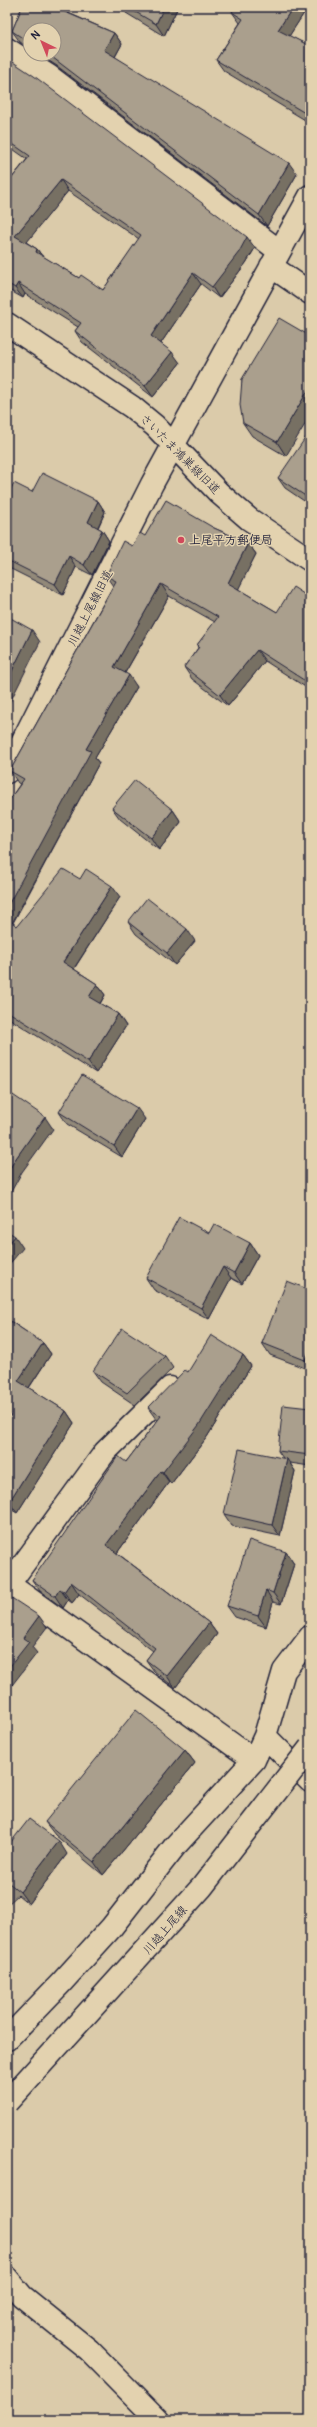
<svg xmlns="http://www.w3.org/2000/svg" width="317" height="2427" font-family="Pangolin,'Klee One',sans-serif">
  <rect width="100%" height="100%" fill="#dbcbaa"/>
  <filter id="ink" filterUnits="userSpaceOnUse"><feTurbulence type="fractalNoise" baseFrequency=".025" numOctaves="2"/><feDisplacementMap in="SourceGraphic" scale="8" xChannelSelector="R" yChannelSelector="G"/><feConvolveMatrix kernelMatrix="1 2 1 2 8 2 1 2 1" color-interpolation-filters="sRGB"/></filter>
  <g filter="url(#ink)">
    <g fill="none" stroke-linecap="round" stroke-linejoin="round">
      <g stroke="#22223b" stroke-width="25">
        <path id="minor" d="M7,49L49,76L279,251
          M271,266L310,293
          M7,324L132,407L155,426L219,493L249,519L310,560
          M7,772L152,484L310,196
          M7,1583L254,1760
          M9,1584L105,1452L170,1388
          M265,1736L310,1781
          M7,2039L61,1983L111,1928L175,1846L254,1760L265,1736L284,1671L310,1637
          M7,2278L22,2296L89,2350L158,2420"/>
      </g>
      <use href="#minor" stroke="#e3d2af" stroke-width="22"/>
      <g stroke="#22223b" stroke-width="25" stroke-linecap="butt">
        <path id="major-bridge" d="M7,2102L202,1887L310,1748"/>
      </g>
      <use href="#major-bridge" stroke="#e3d2af" stroke-width="22"/>
    </g>
    <path fill="#928979" stroke="#22223b" fill-rule="evenodd" d="M22,7H60L64,11L114,33L122,44L115,57L297,174L267,226L57,66L38,54H54L30,30V49L20,42L12,31Z
      M121,7H178L164,36L126,13Z
      M235,7H304L306,10L289,36L310,46V123L224,71L216,60L240,23L232,12Z
      M7,58L255,248L246,263L219,298L201,284L161,343L180,363L153,397L82,342L75,331L78,327L25,294L23,298L7,289V184L27,159L7,145ZM68,191L139,239L103,290L79,278L42,256L37,249L26,242Z
      M310,227V239L306,234Z
      M242,379L286,456L252,436L243,423Z
      M310,439V505L285,488L278,478Z
      M32,492L98,501L105,512L98,528L102,530L109,541L92,575L76,567L63,595L7,567V496Z
      M214,528L248,543L256,554L238,589L277,612L310,598V690L265,661L228,706L192,679L184,667L198,648L197,645L215,622L169,596L125,673L137,687L95,758L99,763L13,923L17,926L80,879L120,897L74,969L97,984L105,995L100,1004L118,1014L126,1026L96,1073L7,1017V803L20,784L18,783L10,771L113,586L106,576L132,546L145,536Z
      M112,808L173,810L181,822L159,850L120,819Z
      M128,922L195,941L175,965L136,934Z
      M59,1112L145,1119L122,1157L67,1124Z
      M209,1233L250,1243L258,1255L242,1284L231,1278L209,1319L154,1290L146,1278Z
      M310,1290V1370L270,1355L262,1343Z
      M7,1319L43,1343L51,1354L29,1388L66,1411L74,1423L17,1513L7,1507V1421L8,1419H7Z
      M243,1355L251,1366L207,1437L171,1484L169,1482L117,1553L209,1623L217,1634L175,1688L154,1671L146,1660L153,1651L79,1594L72,1603L68,1600L63,1608L40,1591L32,1580L126,1462L158,1420L156,1419L148,1408L188,1372Z
      M165,1356L173,1368L135,1405L101,1382L93,1371Z
      M310,1408V1466L290,1463L295,1471L280,1536L232,1526L224,1514L283,1458L278,1451Z
      M286,1552L294,1564L281,1604L273,1602L266,1627L235,1617L227,1606Z
      M185,1750L195,1763L103,1875L55,1835L45,1822Z
      M7,1847L67,1854L29,1904L18,1895L7,1905Z"/>
    <path fill="#776f63" stroke="#22223b" d="M59,7H60L68,17L58,9Z
      M164,7H178L164,36L156,24Z
      M293,7H304L306,10L286,41L278,30Z
      M114,33L122,44L112,62L104,50Z
      M289,163L297,174L267,226L259,215Z
      M61,180L68,191L23,247L15,236Z
      M247,237L255,248L246,263L219,298L212,287Z
      M37,249L45,260L36,252Z
      M193,273L201,284L159,346L151,336Z
      M18,283L25,294L23,298L15,288Z
      M172,352L180,363L153,397L145,386Z
      M310,387V416L286,456L277,442Z
      M98,501L105,512L95,533L88,522Z
      M102,530L109,541L92,575L84,565Z
      M248,543L256,554L236,594L228,583Z
      M69,556L76,567L63,595L55,584Z
      M161,584L169,596L122,678L114,667Z
      M32,630L40,642L7,708V681Z
      M257,650L265,661L228,706L220,695Z
      M129,675L137,687L95,758L99,763L10,927L7,922V907L86,749Z
      M173,810L181,822L159,850L151,838Z
      M112,886L120,897L71,973L63,962Z
      M187,929L195,941L175,965L167,953Z
      M97,984L105,995L97,1008L89,997Z
      M118,1014L126,1026L96,1073L88,1062Z
      M137,1108L145,1119L122,1157L114,1146Z
      M45,1117L53,1129L22,1172L7,1199V1174L14,1161Z
      M15,1236L23,1248L7,1267V1246Z
      M250,1243L258,1255L242,1284L234,1273Z
      M223,1267L231,1278L209,1319L201,1308Z
      M43,1343L51,1354L26,1392L18,1381Z
      M310,1348V1366L305,1360Z
      M243,1355L251,1366L207,1437L171,1484L163,1472Z
      M66,1411L74,1423L17,1513L9,1502Z
      M287,1459L295,1471L280,1536L272,1525Z
      M161,1471L169,1482L114,1557L106,1545Z
      M286,1552L294,1564L281,1604L273,1593Z
      M71,1582L79,1594L72,1603L64,1592Z
      M60,1589L68,1600L63,1608L55,1596Z
      M266,1590L273,1602L266,1627L258,1616Z
      M39,1616L47,1627L32,1647L37,1653L9,1689L7,1687V1670L23,1638Z
      M209,1623L217,1634L175,1688L167,1676Z
      M185,1750L195,1763L103,1875L94,1862Z
      M59,1841L67,1854L29,1904L20,1892Z"/>
    <path fill="#aa9f8d" stroke="#22223b" fill-rule="evenodd" d="M22,7H59L58,9L114,33L104,50L289,163L259,215L48,54H54V30H30V43L12,31Z
      M127,7H164L156,24Z
      M235,7H293L278,30L310,46V116L216,60L243,19L232,12Z
      M7,58L34,76L247,237L239,252L212,287L193,273L151,336L172,352L145,386L75,331L81,323L18,283L15,288L7,283V184L30,156L7,140ZM61,180L141,235L103,290L81,275L79,278L36,252L37,249L15,236Z
      M310,227V236L306,234Z
      M279,318L310,336V387L277,442L243,423L240,405L242,379Z
      M306,437L310,439V499L278,478Z
      M42,473L98,501L88,522L102,530L84,565L69,556L55,584L7,560V496L14,483L32,492Z
      M166,500L214,528L248,543L228,583L277,612L293,587L310,598V684L257,650L220,695L184,667L199,647L197,645L218,617L161,584L114,667L129,675L86,749L91,751L7,907V803L24,779L10,771L116,581L106,576L123,541L132,546L140,533L145,536Z
      M7,616L32,630L7,681Z
      M135,780L173,810L151,838L112,808Z
      M63,869L80,879L86,869L112,886L63,962L97,984L89,997L118,1014L88,1062L7,1011V919L17,926Z
      M147,898L187,929L167,953L128,922Z
      M82,1075L137,1108L114,1146L59,1112Z
      M7,1091L45,1117L14,1161L7,1174Z
      M179,1217L209,1233L214,1224L250,1243L234,1273L223,1267L201,1308L146,1278Z
      M7,1231L15,1236L7,1246Z
      M287,1281L310,1290V1348L305,1360L262,1343Z
      M7,1319L43,1343L18,1381L66,1411L9,1502L7,1500V1421L11,1415L7,1412Z
      M122,1328L165,1356L127,1393L93,1371Z
      M211,1335L243,1355L199,1425L163,1472L161,1471L106,1545L209,1623L167,1676L146,1660L155,1648L71,1582L64,1592L60,1589L55,1596L32,1580L118,1456L126,1462L161,1416L148,1408L185,1370L188,1372Z
      M283,1405L310,1408V1455L278,1451Z
      M239,1449L287,1459L272,1525L224,1514Z
      M249,1540L286,1552L273,1593L266,1590L258,1616L227,1606Z
      M7,1595L39,1616L23,1638L29,1642L7,1670Z
      M136,1710L185,1750L94,1862L45,1822Z
      M29,1819L59,1841L20,1892L9,1883L7,1885V1847Z"/>
  </g>
  <circle fill="#d1495b" stroke="#e3d2af" stroke-width="1.5" cx="181" cy="540" r="4"/>
  <g text-anchor="middle" stroke-width="3" stroke-linejoin="round" paint-order="stroke">
    <g font-size="12" fill="#22223b" stroke="#e3d2af">
      <text transform="translate(180 454) rotate(45)" y="4">さいたま鴻巣線旧道</text>
      <text transform="translate(90 608) rotate(-63)" y="4">川越上尾線旧道</text>
      <text transform="translate(165 1930) rotate(-49)" y="4">川越上尾線</text>
    </g>
    <g font-size="12" font-weight="bold" fill="#22223b" stroke="#e3d2af" text-anchor="start">
      <text x="189" y="544">上尾平方郵便局</text>
    </g>
  </g>
  <rect width="317" height="2427" fill="none" stroke="#e3d2af" stroke-width="24"/>
  <rect x="12" y="12" width="293" height="2403" fill="none" stroke="#22223b" stroke-width="1.5" filter="url(#ink)"/>
  <g transform="translate(42 42) rotate(317)"><circle r="19" fill="#e3d2af" stroke="#968c81"/>
  <path d="M0-3L7 15L0 10L-7 15Z" fill="#d1495b"/>
  <text y="-6" font-size="11" font-weight="bold" text-anchor="middle" fill="#22223b">N</text>
  </g>
</svg>
